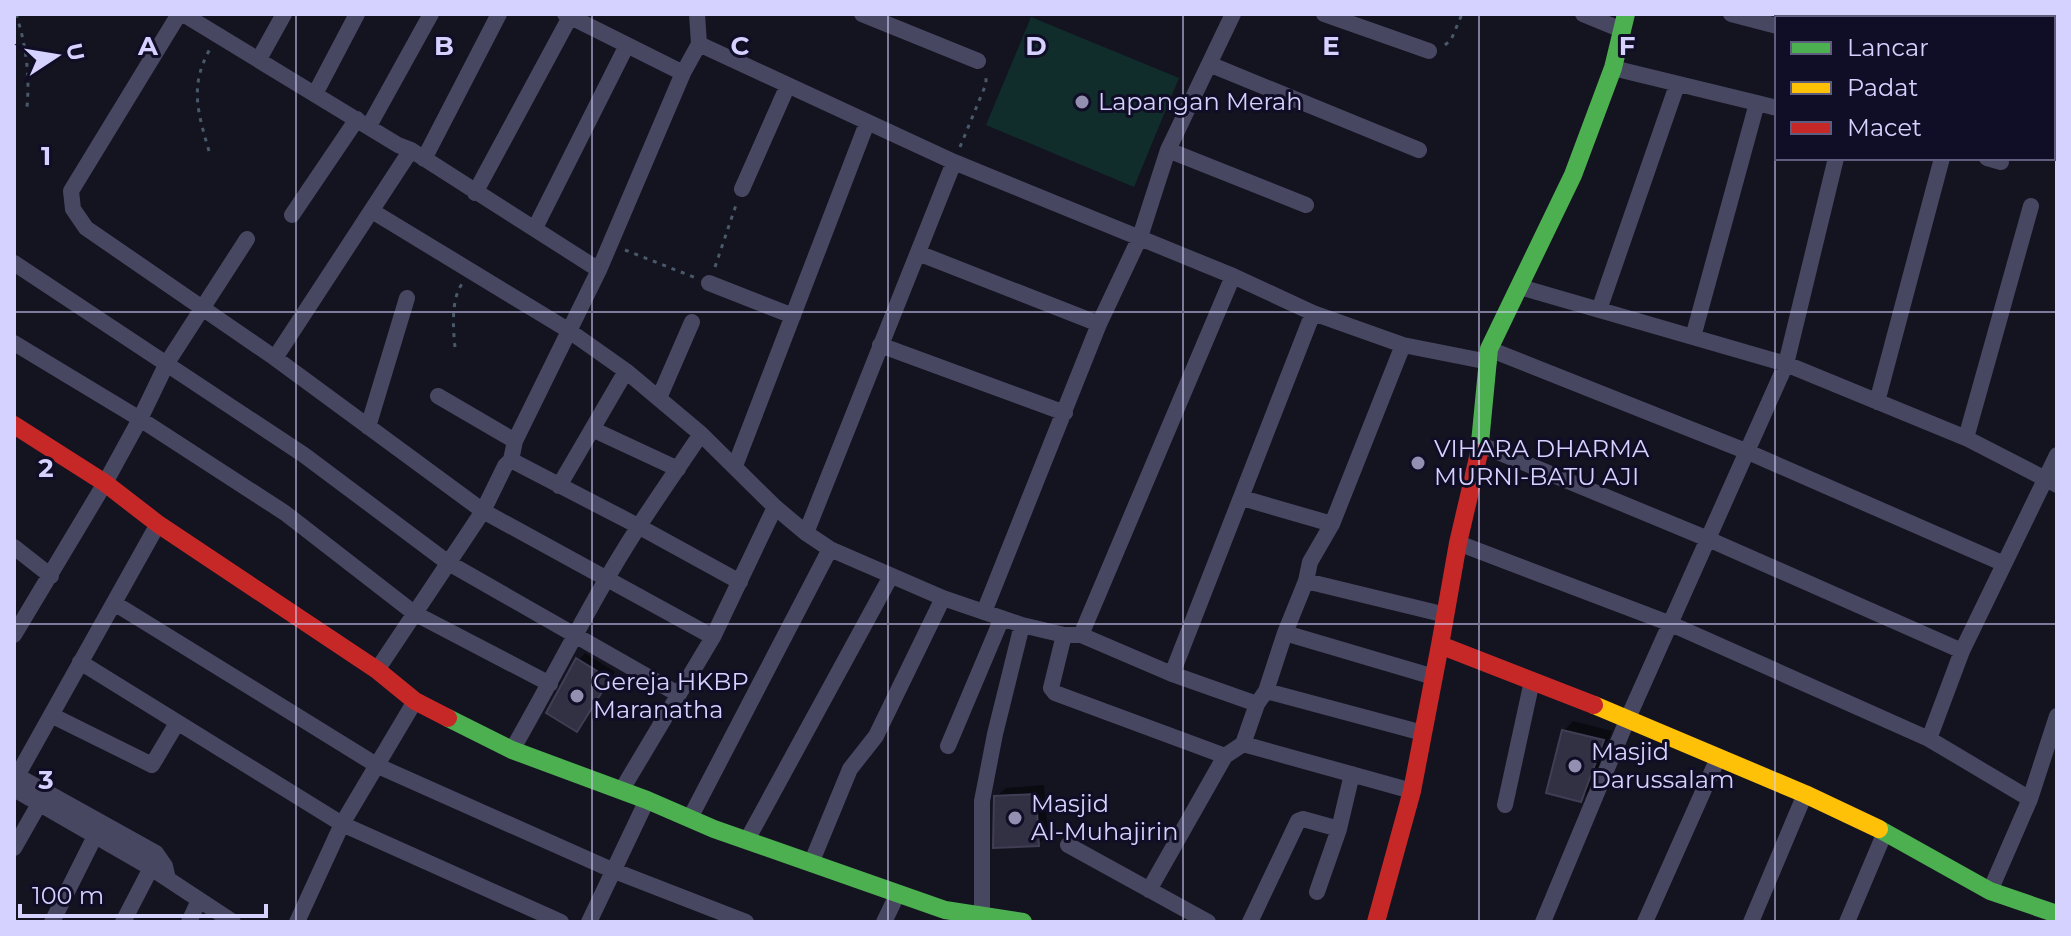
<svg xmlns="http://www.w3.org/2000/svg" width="2071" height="936" font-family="Montserrat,sans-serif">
  <rect width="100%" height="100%" fill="#141320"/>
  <path fill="#102d2c" d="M1031,17L1179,78L1134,187L986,125Z"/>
  <path fill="#0007" d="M585,653L615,672L577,730L578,660Z
    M1573,721L1612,731L1590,790L1581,799L1564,731Z
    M1044,785L1048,835L1038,844L996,797L1006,788Z"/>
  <path fill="#323043" stroke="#413d55" stroke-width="2" d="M576,658L610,679L577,732L546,713Z
    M1562,730L1604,740L1581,802L1546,793Z
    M1036,794L1039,846L993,848L994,796Z"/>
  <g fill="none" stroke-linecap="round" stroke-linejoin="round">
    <path stroke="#485a69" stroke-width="3" stroke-dasharray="4 6" stroke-linecap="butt" d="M16,14C26,44 30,76 27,107
      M1445,45L1451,40L1462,14
      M960,147L986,84V76
      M209,151C198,113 189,86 210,49
      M625,250L696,278
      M715,267L737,202
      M455,347C453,329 451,299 462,284"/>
    <path stroke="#474761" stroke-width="16" d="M179,14L71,191L73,209L86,228L275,358L483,511L713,637
      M183,14L398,145L411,150L599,270
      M565,14L683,73
      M862,14L978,61
      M1324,14L1429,51
      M1583,14L1622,30
      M1731,14L1777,26
      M2030,18L2031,14
      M699,44L954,162L1233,276L1313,313L1403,345L1489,362
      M259,59L284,14
      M1209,64L1419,150
      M1613,68L1757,103
      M2053,88L2057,89
      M315,94L357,14
      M369,126L431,14
      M1168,150L1306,205
      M1987,158L2001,162
      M424,159L499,14
      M742,189L788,85
      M475,193L570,17
      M372,211L568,330L626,371L701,434L775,507L806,533L830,549L943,598L1022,625L1064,635H1081L1172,674L1257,704
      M292,215L357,119
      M535,228L627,45
      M918,253L1099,324
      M14,263L304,455L447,562L678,694
      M709,283L793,316
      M1520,287L1786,364L1966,438L2057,485
      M1599,310L1677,85
      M1693,337L1757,103L1777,108
      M14,343L140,419L285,513L414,613L550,684
      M880,345L1065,413
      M1489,349L1748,452L2002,563
      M275,358L411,150
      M438,396L515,441
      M659,398L692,322
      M1877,402L1942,158
      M368,427L407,298
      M592,429L678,469
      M1966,438L2031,206
      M1481,445L1708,539L1962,651
      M511,460L638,526L740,582
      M735,466L867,123
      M559,486L626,371
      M1242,498L1332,524
      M806,533L954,162
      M1458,543L1671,624L1929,739L2030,799
      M14,547L51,576
      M1306,581L1446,615
      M114,603L378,766L612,870L746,922
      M984,612L1099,324L1140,237L1168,150L1233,14
      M1285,633L1434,677
      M14,635L105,483L140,419L167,363L247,239
      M1064,635L1051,688L1055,693L1225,756L1243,744L1257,704L1266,691L1285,633L1306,581L1310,562L1332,524L1403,345
      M1081,635L1233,276
      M80,662L342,824L561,922
      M377,670L483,511L505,466L511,460L515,441L599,270L683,73L699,44L697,14
      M1172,674L1313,313
      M1266,691L1423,733
      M51,715L152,765L177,723
      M1929,739L1962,651L2057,455
      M1243,744L1412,791
      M948,746L1002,618
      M512,750C555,676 592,598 639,526C659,495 680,465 701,434
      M14,774L156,853L165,866L168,879
      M17,776L158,524
      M14,789L151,868L233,922
      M621,791L713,637L775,507
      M1505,805L1532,681
      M690,818L830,549
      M747,840L891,576
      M1068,845L1208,922
      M14,848L39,804
      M812,861L850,769L876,736L943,598
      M1149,890L1225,756
      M1990,891L2030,799L2057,716
      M1317,892L1339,829
      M982,915V801L995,734L1022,625
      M52,922L95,836
      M123,922L151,868
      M189,922L199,900
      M297,922L342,824L415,701
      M589,922L647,800
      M884,922L898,893
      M1250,922L1298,821L1303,819L1339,829L1352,774
      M1543,922L1628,718L1786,364L1836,158
      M1645,922L1718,758
      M1751,922L1805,794
      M1847,922L1885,832"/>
    <path stroke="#4caf50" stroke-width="18" d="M1479,453L1489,349L1573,175L1613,68L1626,14
      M448,718L512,750L647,800L714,829L945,910L1023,922
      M1879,829L1990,891L2057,914"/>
    <path stroke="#ffc107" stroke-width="18" d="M1594,705L1805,794L1879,829"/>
    <path stroke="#c62828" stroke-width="18" d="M14,425L105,483L158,524L377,670L415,701L448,718
      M1479,453L1458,543L1440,645L1594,705
      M1376,922L1412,791L1440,645"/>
  </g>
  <path fill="none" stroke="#d6d2ff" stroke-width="2" stroke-opacity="0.55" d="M296,14V922M592,14V922M888,14V922M1183,14V922M1479,14V922M1775,14V922M14,312H2057M14,624H2057"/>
  <g fill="#928fb1" stroke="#100d26" stroke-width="3">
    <circle cx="1082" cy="102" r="8"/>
    <circle cx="1418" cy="463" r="8"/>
    <circle cx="577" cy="696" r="8"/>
    <circle cx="1575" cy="766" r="8"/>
    <circle cx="1015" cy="818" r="8"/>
  </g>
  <g text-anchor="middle" stroke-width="6" stroke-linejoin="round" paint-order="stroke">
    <g font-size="24" fill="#d6d2ff" stroke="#100d26" text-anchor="start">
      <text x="1098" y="110">Lapangan Merah</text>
      <text x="1434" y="457">VIHARA DHARMA<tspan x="1434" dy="28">MURNI-BATU AJI</tspan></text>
      <text x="593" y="690">Gereja HKBP<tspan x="593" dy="28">Maranatha</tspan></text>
      <text x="1591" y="760">Masjid<tspan x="1591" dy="28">Darussalam</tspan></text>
      <text x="1031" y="812">Masjid<tspan x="1031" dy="28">Al-Muhajirin</tspan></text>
    </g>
  </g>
  <g font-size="26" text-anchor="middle" font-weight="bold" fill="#d6d2ff" stroke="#100d26" stroke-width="6" stroke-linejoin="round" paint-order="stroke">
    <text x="148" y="55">A</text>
    <text x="444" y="55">B</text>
    <text x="740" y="55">C</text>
    <text x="1036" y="55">D</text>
    <text x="1331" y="55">E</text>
    <text x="1627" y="55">F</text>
    <text x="46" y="165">1</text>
    <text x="46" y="477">2</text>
    <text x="46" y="789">3</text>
  </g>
  <rect width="2071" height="936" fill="none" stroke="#d6d2ff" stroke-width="32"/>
  <rect x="1775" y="16" width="280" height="144" fill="#100d26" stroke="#5f5c7d" stroke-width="2"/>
  <rect x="1791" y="42" width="40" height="12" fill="#4caf50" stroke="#5f5c7d" stroke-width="2"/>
  <text x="1847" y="56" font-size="24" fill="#d6d2ff">Lancar</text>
  <rect x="1791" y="82" width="40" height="12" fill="#ffc107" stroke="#5f5c7d" stroke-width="2"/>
  <text x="1847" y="96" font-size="24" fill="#d6d2ff">Padat</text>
  <rect x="1791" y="122" width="40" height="12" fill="#c62828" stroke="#5f5c7d" stroke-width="2"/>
  <text x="1847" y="136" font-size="24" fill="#d6d2ff">Macet</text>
  <g transform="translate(56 56) rotate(78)" stroke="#100d26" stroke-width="6" paint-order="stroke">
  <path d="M0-6L14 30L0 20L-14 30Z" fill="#d6d2ff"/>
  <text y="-12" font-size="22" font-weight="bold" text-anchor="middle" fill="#d6d2ff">U</text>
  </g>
  <path d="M20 904v12h246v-12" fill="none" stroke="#d6d2ff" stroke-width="4"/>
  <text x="32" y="904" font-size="24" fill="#d6d2ff" stroke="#100d26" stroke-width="6" paint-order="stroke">100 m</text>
</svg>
